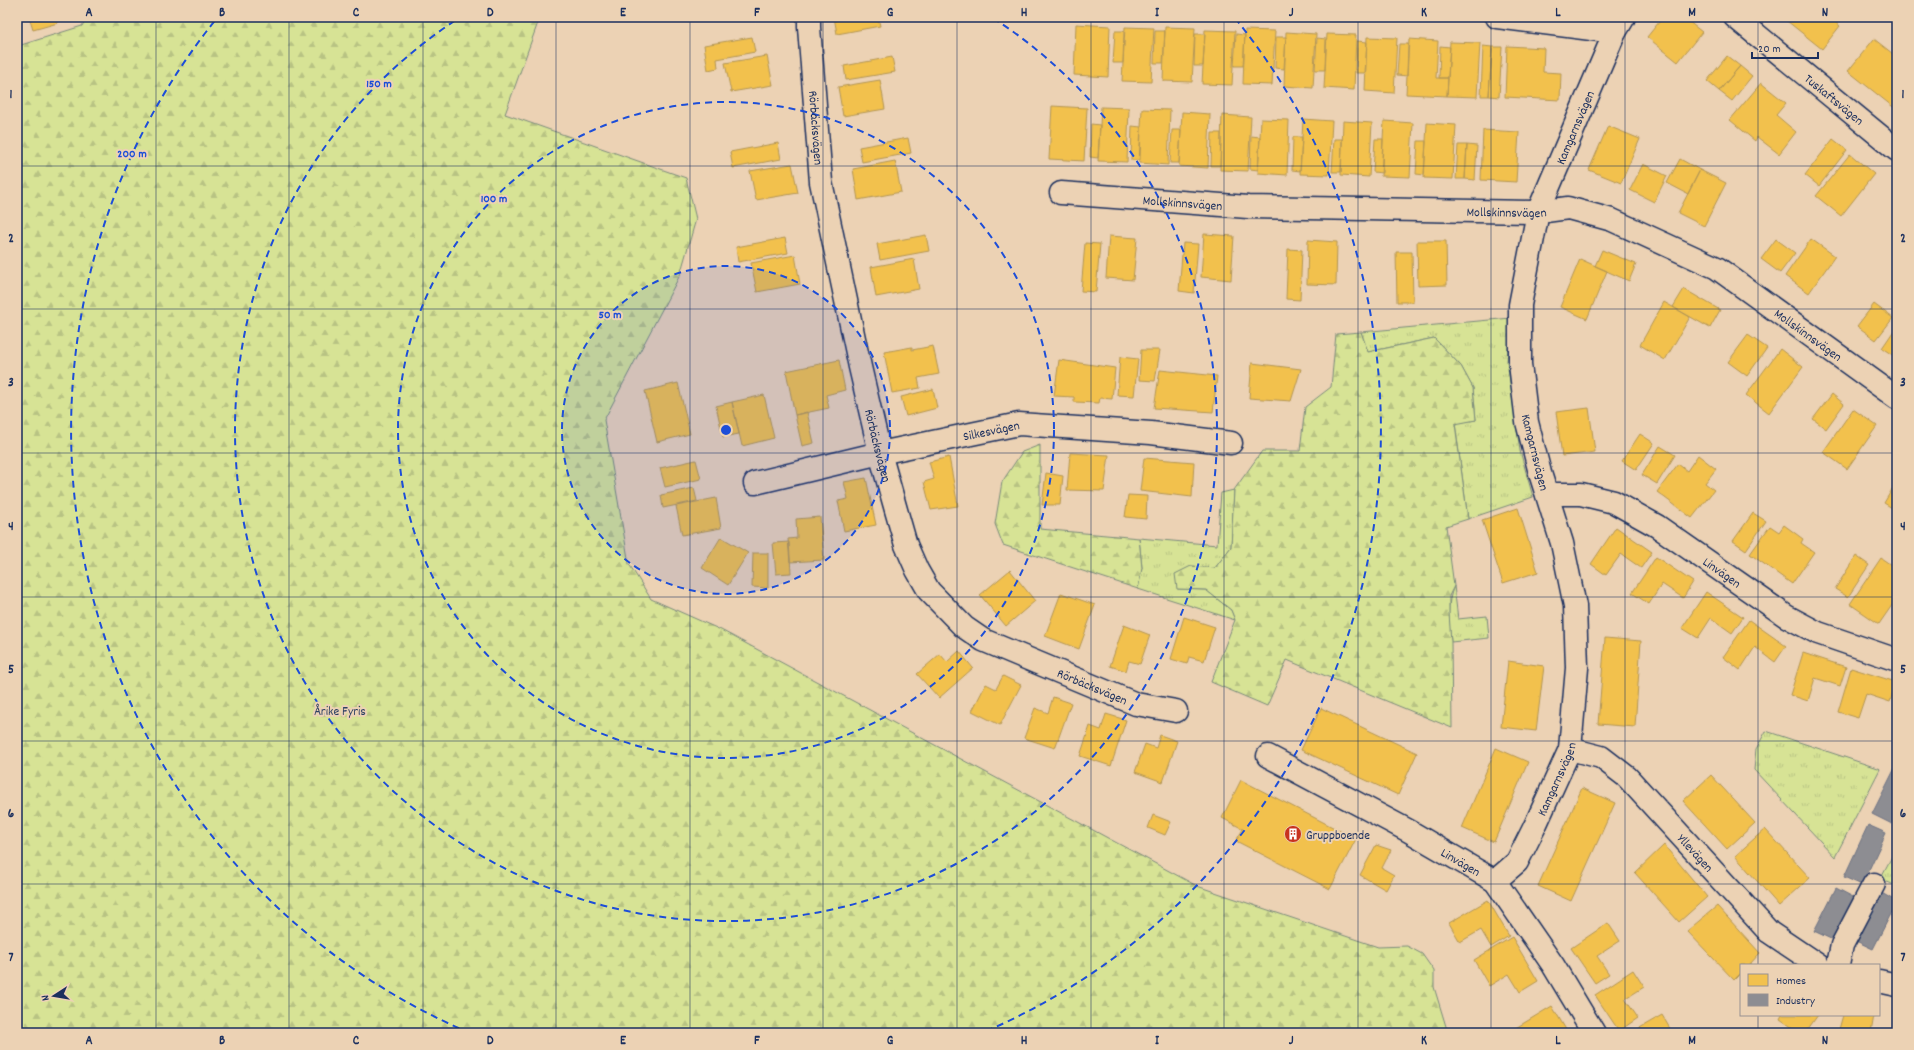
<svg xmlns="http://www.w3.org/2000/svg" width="1914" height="1050" font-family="Dekko,sans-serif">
  <defs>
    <pattern id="grass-tufts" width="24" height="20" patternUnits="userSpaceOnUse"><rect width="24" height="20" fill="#d7e395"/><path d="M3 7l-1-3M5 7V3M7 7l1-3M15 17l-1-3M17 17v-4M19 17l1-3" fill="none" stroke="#b8c383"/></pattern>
    <pattern id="forest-firs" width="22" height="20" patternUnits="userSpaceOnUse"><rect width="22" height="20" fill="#d7e395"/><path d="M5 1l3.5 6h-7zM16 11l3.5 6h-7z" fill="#b8c383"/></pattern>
  </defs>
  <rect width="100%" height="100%" fill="#ecd2b4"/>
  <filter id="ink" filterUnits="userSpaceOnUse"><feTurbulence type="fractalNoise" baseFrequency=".025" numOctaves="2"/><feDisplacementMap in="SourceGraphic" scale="8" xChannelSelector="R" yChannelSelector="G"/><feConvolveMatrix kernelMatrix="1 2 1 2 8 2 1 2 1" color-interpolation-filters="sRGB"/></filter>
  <g filter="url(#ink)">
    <path fill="url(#grass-tufts)" stroke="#79897a" d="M1511,318L1507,361L1520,451L1533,497L1468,519L1455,423L1476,420L1473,388L1461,366L1434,338L1368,352L1361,332Z
      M1234,490L1231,547L1215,568L1191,566L1178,589L1206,590L1231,610L1235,620L1138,589L1142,568L1139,538L1217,545L1221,493Z
      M1454,586L1458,619L1487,616L1489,638L1451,642C1449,623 1446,604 1454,586Z
      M1766,731L1880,769L1835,857L1754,770L1756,749Z
      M1897,847V886L1880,879Z"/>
    <path fill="url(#forest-firs)" stroke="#79897a" d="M87,17H540L505,114L686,178L696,219L680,275L604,420L629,564L651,599L721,630L1197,886L1378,947L1407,946L1422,954L1434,971V987L1448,1033H17V44L21,45L82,26Z
      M1361,332L1368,352L1434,338L1461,366L1473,388L1476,420L1455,424L1468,519L1446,526L1454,586L1449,596V613L1451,642L1452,728L1287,660L1267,706L1211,682L1235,620L1231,610L1206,590L1177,589L1175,574L1191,566L1215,568L1231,547L1234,490L1262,451H1300L1305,407L1331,387L1336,334Z
      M1040,445V529L1139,538L1142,568L1138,589L1003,545L995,524L1002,482L1022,452Z"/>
    <path fill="#f2c14e" stroke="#b29553" d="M29,17H56L58,23L33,30Z
      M834,17H878L880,26L837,34Z
      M1663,17H1683L1702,32L1678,62L1647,37Z
      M1782,17H1829L1840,26L1822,49Z
      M1076,24L1110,26L1108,77L1074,75Z
      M1125,27L1154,28L1151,82L1122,81Z
      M1165,27L1195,28L1192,82L1163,81Z
      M1205,30L1235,31L1232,85L1202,84Z
      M1245,30L1275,31L1272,85L1243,84Z
      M1115,31H1124L1123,63H1113Z
      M1155,31H1165L1163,63H1154Z
      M1286,32L1316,34L1313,88L1284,86Z
      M1195,34H1205L1203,66H1194Z
      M1236,34L1245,35L1243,66H1234Z
      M1327,34L1356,35L1354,90L1324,88Z
      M752,37L755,52L717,59L718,68L708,70L704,45Z
      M1276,37H1286L1284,69L1275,68Z
      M1367,37L1397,38L1394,93L1365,91Z
      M1317,38L1326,39L1325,70H1315Z
      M1409,39L1438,41L1436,78H1448L1447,96L1406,94Z
      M1874,39L1897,57V68L1895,71L1897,73V110L1848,71Z
      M1357,41L1367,42L1365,73H1356Z
      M1450,42L1480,43L1477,97L1447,96Z
      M1399,44H1408L1407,76L1397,75Z
      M1440,46L1450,47L1448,78H1439Z
      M1483,46L1492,47L1489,96H1481Z
      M1507,46L1544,48L1543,72L1561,73L1560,100L1505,97Z
      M1492,47H1502L1499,97L1489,96Z
      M767,56L773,85L731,92L725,63Z
      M1727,56L1740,66L1719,91L1707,81Z
      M892,57L895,72L846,80L844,66Z
      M1740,66L1752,76L1732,101L1719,91Z
      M880,80L885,109L843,116L838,87Z
      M1761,83L1786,103L1776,115L1796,132L1779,154L1757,137L1755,141L1730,120Z
      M1052,106L1087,108L1084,161L1049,159Z
      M1101,107L1129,108L1127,162L1098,161Z
      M1142,109L1170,110L1168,165L1139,163Z
      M1182,112L1210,114L1208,168L1179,166Z
      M1222,115L1251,117L1248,171L1220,170Z
      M1261,119L1289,120L1287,175L1258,173Z
      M1303,119L1332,121L1329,175L1300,174Z
      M1343,121L1372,123L1369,177L1341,175Z
      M1384,121L1413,123L1410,177L1381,176Z
      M1427,123L1456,125L1453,179L1424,178Z
      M1091,124L1100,125L1098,158L1090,157Z
      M1132,126L1141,127L1140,160H1131Z
      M1608,126L1640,139L1621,183L1589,170Z
      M1172,130H1181L1179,163H1170Z
      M1483,130L1519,132L1516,182L1481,180Z
      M1212,133H1221L1220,166H1211Z
      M1251,136L1260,137L1258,170L1250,169Z
      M1293,137H1302L1300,171L1292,170Z
      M908,138L911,153L862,162L859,147Z
      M1334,139H1342L1341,172H1332Z
      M1375,139H1383L1382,173L1373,172Z
      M1833,139L1847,150L1819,186L1805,175Z
      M1418,141H1426L1424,175L1416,174Z
      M778,143L781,159L733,168L730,152Z
      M1458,145H1467L1465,179H1456Z
      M1467,145L1477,146L1475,180L1465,179Z
      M1850,154L1874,174L1841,216L1816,196Z
      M1680,159L1700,170L1688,194L1667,183Z
      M895,161L901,192L858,200L853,169Z
      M792,164L798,193L756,200L750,171Z
      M1643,164L1667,176L1654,202L1630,190Z
      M1700,170L1726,183L1704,226L1678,213Z
      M1204,234L1234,236L1231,280L1201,277Z
      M926,235L929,251L880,260L877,244Z
      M1109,236L1137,238L1133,280L1106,278Z
      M785,238L788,253L738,262L736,247Z
      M1776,239L1795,253L1780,273L1761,259Z
      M1811,239L1835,256L1809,293L1785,276Z
      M1308,240L1337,242L1336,285L1307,284Z
      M1417,241H1446L1447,285L1418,286Z
      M1085,243L1100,244L1096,292L1081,291Z
      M1183,243L1198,244L1194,293L1179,291Z
      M1288,249L1302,250L1300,300L1286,299Z
      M1602,250L1636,264L1629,281L1595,266Z
      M1396,252H1412L1413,302H1397Z
      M795,255L800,284L757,292L751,263Z
      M914,259L919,289L876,297L871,267Z
      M1580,259L1607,271L1587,319L1560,307Z
      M1684,289L1720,310L1710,328L1673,307Z
      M1664,302L1690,317L1665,360L1640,345Z
      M1874,304L1893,318L1876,340L1857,326Z
      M1897,326V358L1882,348Z
      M1748,335L1767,348L1747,376L1728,362Z
      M933,346L939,374L918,378L920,388L892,393L884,352L912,347V350Z
      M1780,349L1803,367L1769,413L1746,395Z
      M1141,350H1160L1155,381L1139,380Z
      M1120,357L1138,359L1134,396L1117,395Z
      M839,360L845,390L826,395L829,408L795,415L786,371Z
      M1059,360L1115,368L1112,399L1100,398L1099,403L1074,402V397L1054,396Z
      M1252,363L1301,369L1291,401L1249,398Z
      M1160,370L1217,376L1213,412L1154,408Z
      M678,383L690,434L657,442L645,391Z
      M933,389L937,408L906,416L901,397Z
      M1832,394L1844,404L1826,429L1813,419Z
      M764,395L774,438L742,446L732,402Z
      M732,402L739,434L723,437L716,406Z
      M1589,408L1595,452L1562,456L1556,412Z
      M1853,409L1877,426L1847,469L1823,452Z
      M807,412L814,443L802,446L795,415Z
      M1640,434L1654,443L1636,470L1622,461Z
      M1660,446L1675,455L1657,484L1642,475Z
      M1070,453L1109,455L1104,491L1067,490Z
      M1698,455L1716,469L1705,483L1714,490L1692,518L1657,492L1678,464L1687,471Z
      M949,457L958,506L931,510L924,482L934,479L929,462Z
      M1144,458L1194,462L1192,497L1140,491Z
      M696,460L701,479L665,487L660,468Z
      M1046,473L1063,476L1060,505H1042Z
      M866,478L876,525L844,531L838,501L848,499L844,482Z
      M1897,481V511L1884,503Z
      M694,488L697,501L663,508L661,495Z
      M1128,495L1147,496L1146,519L1125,517Z
      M716,498L721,528L682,535L676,506Z
      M1518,508L1538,572L1503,583L1482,520Z
      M1753,513L1766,521L1746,550L1733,541Z
      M820,517L824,560L790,562L788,539L797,538L796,519Z
      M1784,525L1803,539L1801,543L1814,552L1792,584L1750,554L1770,526L1779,532Z
      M1616,527L1652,552L1641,568L1621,554L1606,575L1591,564Z
      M721,537L748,553L728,585L702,568Z
      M789,542L791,573L776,574L773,543Z
      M753,553H768V588L752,587Z
      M1856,556L1869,565L1848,597L1835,589Z
      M1656,557L1693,582L1683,598L1662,584L1649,604L1632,593Z
      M1881,558L1897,569V598L1879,624L1850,604Z
      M1010,570L1035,601L1006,626L980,595Z
      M1706,592L1743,617L1732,633L1711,618L1698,638L1682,628Z
      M1061,593L1095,605L1079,649L1045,636Z
      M1184,617L1215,627L1204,661L1189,657L1187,664L1171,659Z
      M1749,620L1786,646L1775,662L1755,647L1740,670L1723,657Z
      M1124,625L1150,635L1140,664L1129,661L1126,671L1110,666Z
      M1605,638L1641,641L1635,727L1598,724Z
      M959,651L973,668L939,698L917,674L940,654L947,662Z
      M1803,653L1846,667L1840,686L1815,678L1808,701L1790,695Z
      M1508,661L1544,666L1536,731L1501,727Z
      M1851,668L1896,682L1890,702L1866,694L1858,718L1838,712Z
      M1003,676L1021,685L1000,725L972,711L986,684L996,689Z
      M1053,697L1071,703L1055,748L1024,738L1035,708L1048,713Z
      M1321,708L1417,753L1398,795L1301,750Z
      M1106,714L1126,720L1111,766L1080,756L1090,726L1101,730Z
      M1160,735L1177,741L1163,782L1135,772L1145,744L1156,748Z
      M1496,748L1528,762L1494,842L1462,828Z
      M1711,775L1755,823L1727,849L1683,801Z
      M1241,780L1356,839L1330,889L1236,841L1243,829L1222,818Z
      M1582,788L1615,803L1571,901L1538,886Z
      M1153,815L1171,822L1165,835L1148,828Z
      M1765,829L1810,878L1779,906L1735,856Z
      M1376,845L1391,850L1382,868L1394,875L1386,890L1360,875Z
      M1664,845L1707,897L1679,922L1635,873Z
      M1488,900L1509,936L1491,947L1481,930L1460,942L1449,923Z
      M1717,906L1760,953L1749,965H1741V973L1734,980L1687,931Z
      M1608,923L1620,941L1597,956L1609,974L1595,983L1571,948Z
      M1512,937L1538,981L1520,992L1509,974L1489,986L1474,960Z
      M1633,970L1644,987L1625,999L1638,1018L1619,1031L1595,995Z
      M1552,1006L1568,1033H1517L1514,1029Z
      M1662,1015L1672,1032L1669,1033H1631Z
      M1782,1015H1818L1805,1033H1800L1780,1019Z
      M1843,1015H1874L1871,1033H1838Z"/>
    <path fill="#8d8d92" stroke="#6b7182" d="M1897,764V813L1892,824L1872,814Z
      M1868,825L1886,833L1862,885L1844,877Z
      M1836,888L1855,898L1833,940L1814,931Z
      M1880,892L1897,902L1873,949L1856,941Z"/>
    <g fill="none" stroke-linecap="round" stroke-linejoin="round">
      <g stroke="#1b2f5e" stroke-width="25">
        <g id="minor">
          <path id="s1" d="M809,17V27L821,182L860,367L880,453L896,510L906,545L917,570L929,591L964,627L983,640L1136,704L1176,711"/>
          <path d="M1497,17L1615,32"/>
          <path id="s2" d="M1735,17L1897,150"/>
          <path id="s3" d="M1061,193L1248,207L1538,212L1568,208L1612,220L1717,268L1897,398"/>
          <path id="s4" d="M755,483L880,453L1019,424L1151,433L1231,443"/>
          <path id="s5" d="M1547,494H1581L1614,502L1657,526L1786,616L1818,633L1897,660"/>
          <path id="s6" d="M1570,749L1601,757L1627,777L1769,932L1818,965"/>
          <path id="s7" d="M1268,756L1409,831L1495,881L1553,965L1594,1033"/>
          <path id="s8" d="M1495,881L1517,862L1534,828L1570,749L1577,668L1575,606L1562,543L1540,473L1527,422L1520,364V305L1538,212L1615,32L1624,17"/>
          <path d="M1838,965L1842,945L1874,884"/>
          <path d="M1879,981L1897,985"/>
        </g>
      </g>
      <use href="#minor" stroke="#ecd2b4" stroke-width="22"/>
    </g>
  </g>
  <path fill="none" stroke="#1b2f5e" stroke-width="1" stroke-opacity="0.55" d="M156,17V1033M289,17V1033M423,17V1033M556,17V1033M690,17V1033M823,17V1033M957,17V1033M1091,17V1033M1224,17V1033M1358,17V1033M1491,17V1033M1625,17V1033M1758,17V965M17,166H1897M17,309H1897M17,453H1897M17,597H1897M17,741H1897M17,884H1897M1758,1015V1033"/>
  <circle cx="726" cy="430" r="164" fill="#1d4ed8" fill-opacity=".12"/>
  <g fill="none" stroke="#1d4ed8" stroke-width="2" stroke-dasharray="7 5">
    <circle cx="726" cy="430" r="164"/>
    <circle cx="726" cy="430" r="328"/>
    <path d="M993 18A491 491 0 1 1 459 18"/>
    <path d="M470 1033A655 655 0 0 1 217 18M1235 18A655 655 0 0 1 982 1033"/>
  </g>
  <defs>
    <g id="building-disc" transform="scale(0.9)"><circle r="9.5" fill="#c8321e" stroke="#ecd2b4"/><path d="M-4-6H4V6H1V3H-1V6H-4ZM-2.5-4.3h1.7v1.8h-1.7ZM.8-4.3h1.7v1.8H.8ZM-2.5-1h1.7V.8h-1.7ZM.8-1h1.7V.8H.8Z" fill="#fff"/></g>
  </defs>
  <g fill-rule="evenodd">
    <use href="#building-disc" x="1293" y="834"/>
  </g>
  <g text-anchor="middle" stroke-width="4" stroke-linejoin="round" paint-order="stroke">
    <g font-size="13" fill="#1b2f5e" stroke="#ecd2b4">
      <text dy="5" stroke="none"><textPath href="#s2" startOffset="129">Tuskaftsvägen</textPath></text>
      <text dy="5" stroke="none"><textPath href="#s1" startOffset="111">Rörbäcksvägen</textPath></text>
      <text dy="5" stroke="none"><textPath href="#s8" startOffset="792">Kamgarnsvägen</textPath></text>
      <text dy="5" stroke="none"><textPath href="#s3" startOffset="122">Mollskinnsvägen</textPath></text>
      <text dy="5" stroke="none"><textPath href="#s3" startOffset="446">Mollskinnsvägen</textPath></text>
      <text dy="5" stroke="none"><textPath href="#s3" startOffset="782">Mollskinnsvägen</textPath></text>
      <text dy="5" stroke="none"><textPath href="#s4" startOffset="242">Silkesvägen</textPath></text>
      <text dy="5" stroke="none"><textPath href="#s1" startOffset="435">Rörbäcksvägen</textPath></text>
      <text transform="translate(1536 452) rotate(76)" y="5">Kamgarnsvägen</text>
      <text dy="5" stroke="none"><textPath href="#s5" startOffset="197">Linvägen</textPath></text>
      <text dy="5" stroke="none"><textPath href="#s1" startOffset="782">Rörbäcksvägen</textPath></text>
      <text dy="5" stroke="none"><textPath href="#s8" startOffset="121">Kamgarnsvägen</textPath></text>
      <text dy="5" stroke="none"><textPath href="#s6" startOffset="167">Yllevägen</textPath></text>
      <text dy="5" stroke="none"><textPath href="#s7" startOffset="220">Linvägen</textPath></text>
    </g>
    <g font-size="13" fill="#2e4164" stroke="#ecd2b4">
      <text x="340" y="715">Årike Fyris</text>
    </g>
    <g font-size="13" fill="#1b2f5e" stroke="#ecd2b4" text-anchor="start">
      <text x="1306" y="839">Gruppboende</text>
    </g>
  </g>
  <circle cx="726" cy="430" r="6" fill="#1d4ed8" stroke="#ecd2b4" stroke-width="2"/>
  <g font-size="12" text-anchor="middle" font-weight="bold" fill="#1d4ed8" stroke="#ecd2b4" stroke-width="4" stroke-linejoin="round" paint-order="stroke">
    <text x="379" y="87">150 m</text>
    <text x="132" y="157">200 m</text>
    <text x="494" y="202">100 m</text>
    <text x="610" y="318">50 m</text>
  </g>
  <rect width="1914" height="1050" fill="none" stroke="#ecd2b4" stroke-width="44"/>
  <rect x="1740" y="964" width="140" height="52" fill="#ecd2b4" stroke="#989192"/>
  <rect x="1748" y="974" width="20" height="12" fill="#f2c14e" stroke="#989192"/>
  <text x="1776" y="984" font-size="12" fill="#1b2f5e">Homes</text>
  <rect x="1748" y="994" width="20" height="12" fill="#8d8d92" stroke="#989192"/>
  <text x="1776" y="1004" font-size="12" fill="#1b2f5e">Industry</text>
  <g transform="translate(54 996) rotate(258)" stroke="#ecd2b4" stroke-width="3" paint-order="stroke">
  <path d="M0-3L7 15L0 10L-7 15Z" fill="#1b2f5e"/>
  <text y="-6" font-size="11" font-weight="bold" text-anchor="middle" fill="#1b2f5e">N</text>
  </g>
  <path d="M1752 52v6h66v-6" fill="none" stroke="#1b2f5e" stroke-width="2"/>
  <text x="1758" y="52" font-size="12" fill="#1b2f5e" stroke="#ecd2b4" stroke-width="3" paint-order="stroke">20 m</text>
  <rect x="22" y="22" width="1870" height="1006" fill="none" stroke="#1b2f5e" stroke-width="1.5"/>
  <g font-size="13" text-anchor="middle" font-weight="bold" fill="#1b2f5e">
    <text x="89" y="16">A</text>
    <text x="222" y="16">B</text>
    <text x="356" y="16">C</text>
    <text x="490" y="16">D</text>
    <text x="623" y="16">E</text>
    <text x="757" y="16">F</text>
    <text x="890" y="16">G</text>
    <text x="1024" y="16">H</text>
    <text x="1157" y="16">I</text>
    <text x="1291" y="16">J</text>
    <text x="1424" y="16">K</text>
    <text x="1558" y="16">L</text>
    <text x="1692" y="16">M</text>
    <text x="1825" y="16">N</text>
    <text x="11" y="98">1</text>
    <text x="1903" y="98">1</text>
    <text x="11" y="242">2</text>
    <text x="1903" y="242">2</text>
    <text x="11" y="386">3</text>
    <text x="1903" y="386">3</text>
    <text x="11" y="530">4</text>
    <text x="1903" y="530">4</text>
    <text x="11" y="673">5</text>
    <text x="1903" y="673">5</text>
    <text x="11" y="817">6</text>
    <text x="1903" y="817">6</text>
    <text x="11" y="961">7</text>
    <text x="1903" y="961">7</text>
    <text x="89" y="1044">A</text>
    <text x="222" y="1044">B</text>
    <text x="356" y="1044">C</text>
    <text x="490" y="1044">D</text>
    <text x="623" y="1044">E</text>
    <text x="757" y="1044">F</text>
    <text x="890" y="1044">G</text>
    <text x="1024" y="1044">H</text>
    <text x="1157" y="1044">I</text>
    <text x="1291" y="1044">J</text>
    <text x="1424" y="1044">K</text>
    <text x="1558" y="1044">L</text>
    <text x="1692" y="1044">M</text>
    <text x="1825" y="1044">N</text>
  </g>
</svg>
